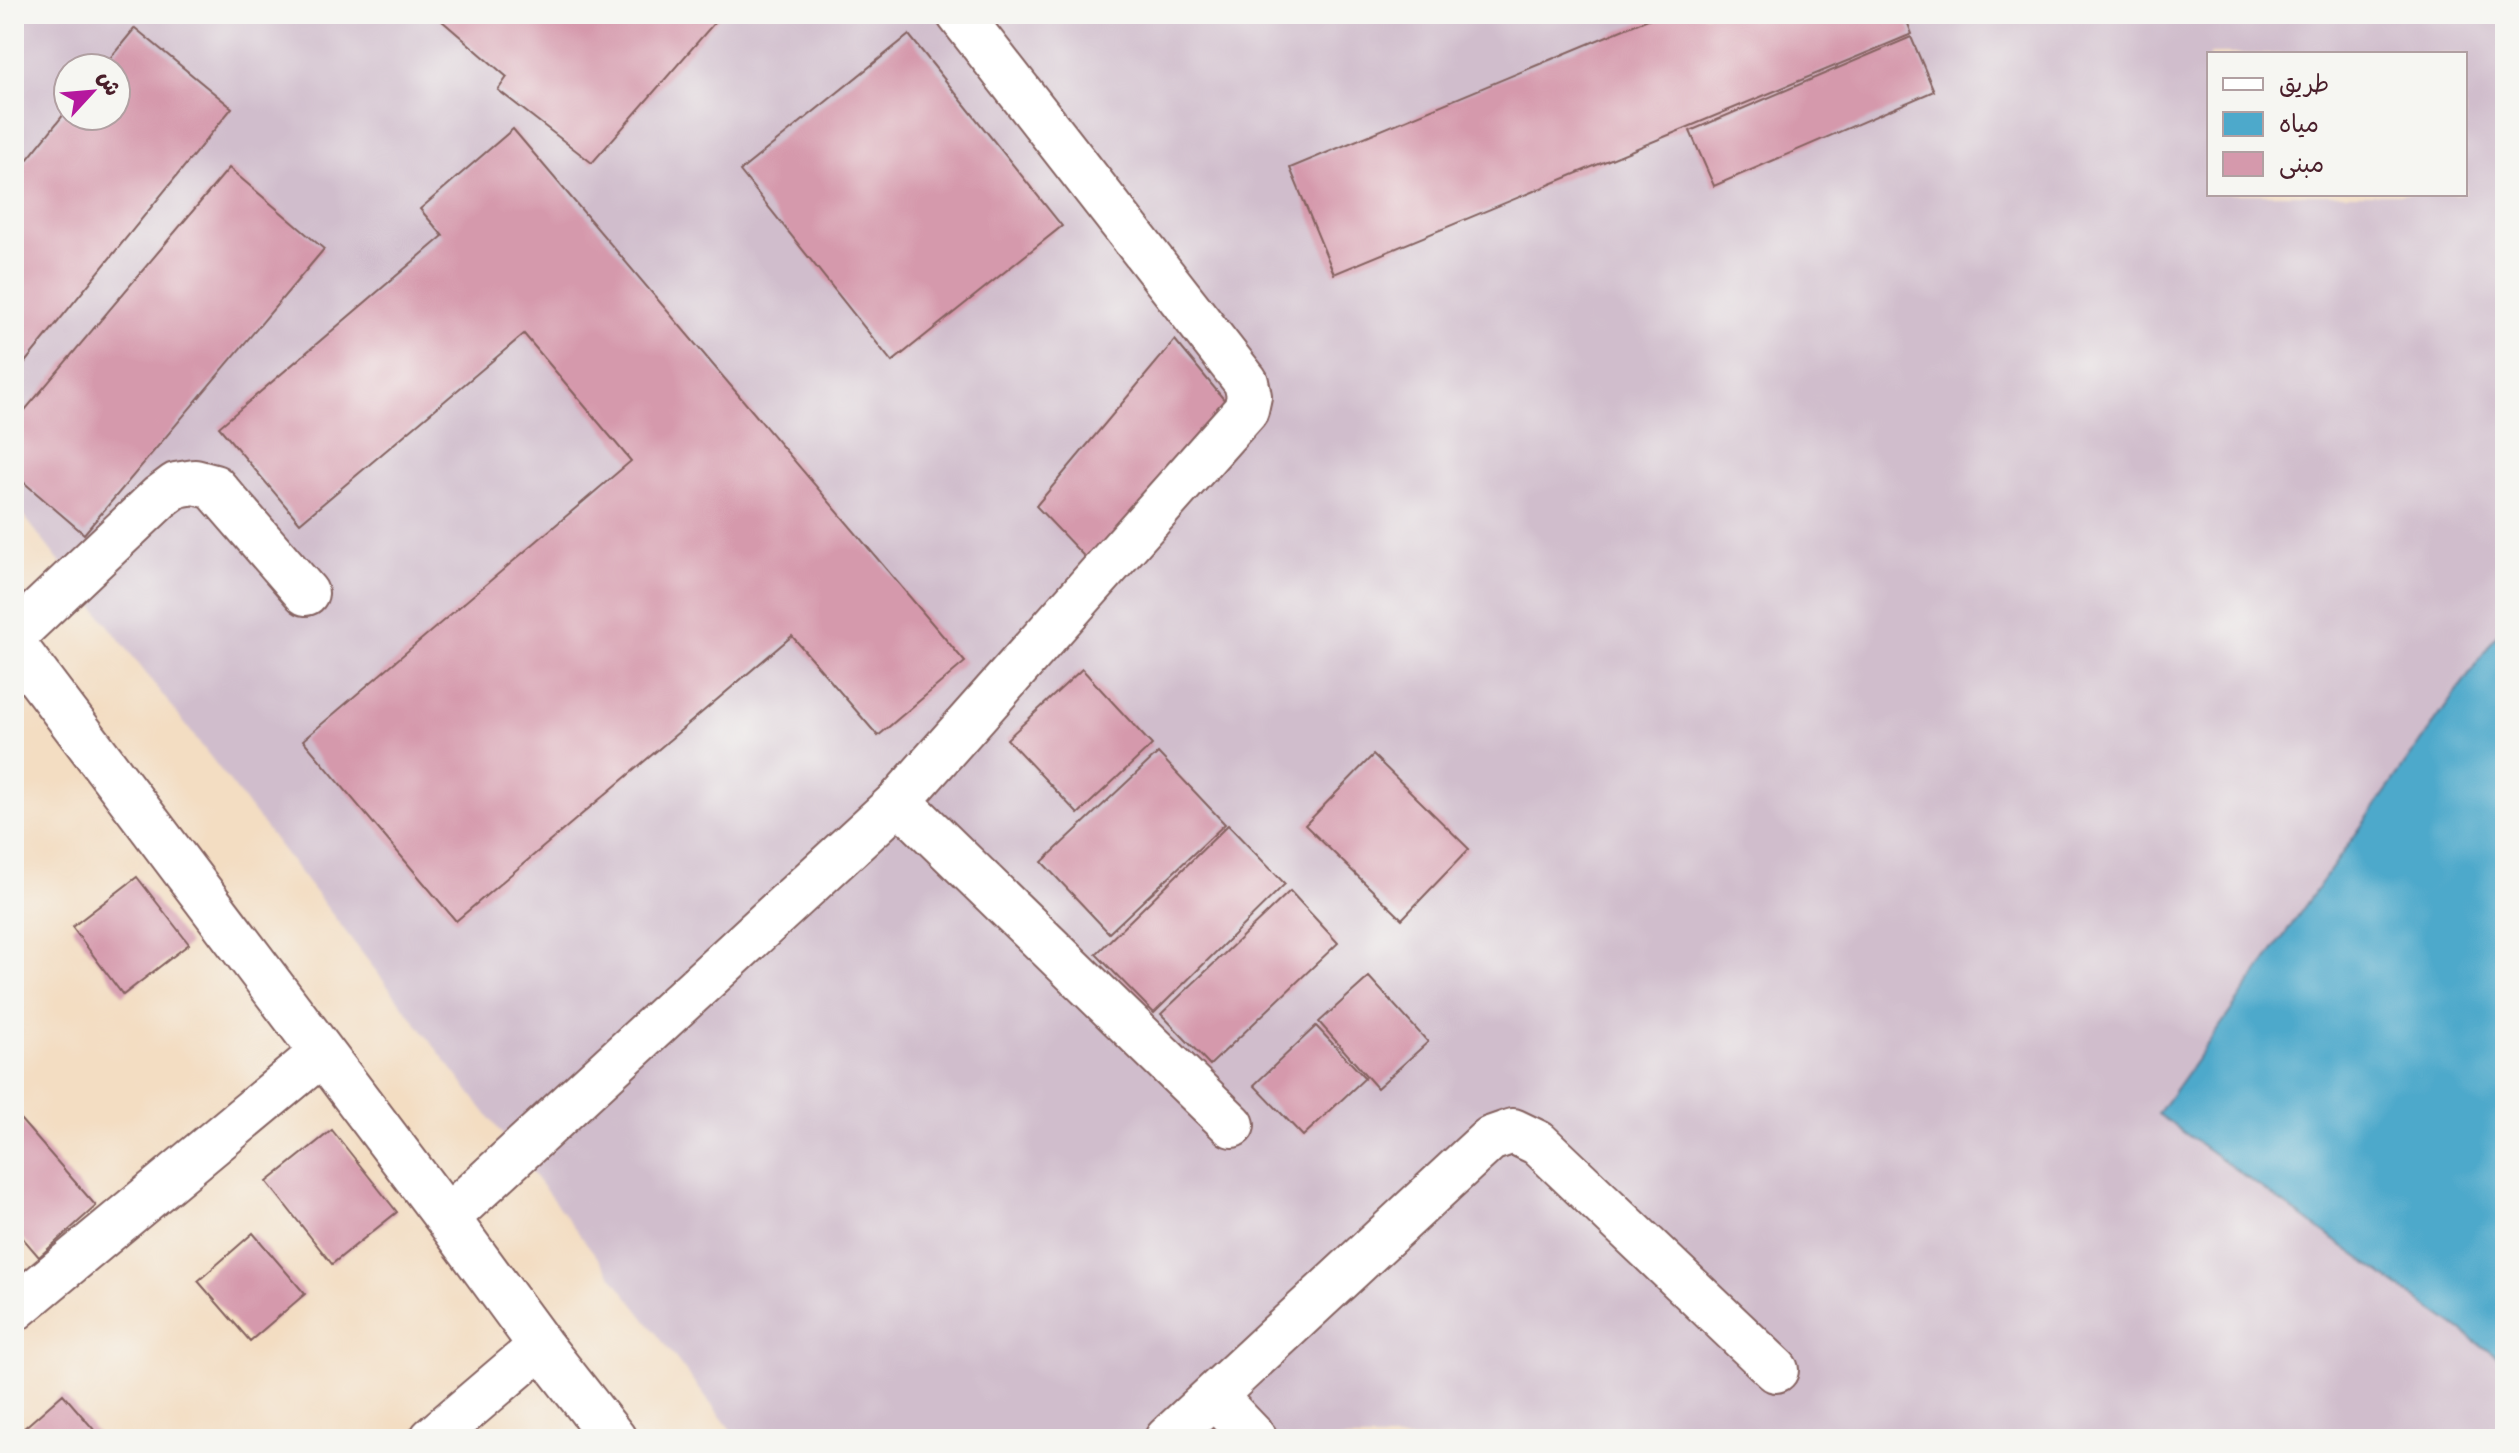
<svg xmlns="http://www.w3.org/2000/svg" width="2519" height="1453" font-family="Sriracha,'Playpen Sans Arabic',sans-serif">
  <rect width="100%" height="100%" fill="#f6f6f2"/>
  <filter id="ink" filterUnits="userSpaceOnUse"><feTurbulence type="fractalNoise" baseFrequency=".0125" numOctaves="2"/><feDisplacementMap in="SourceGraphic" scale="16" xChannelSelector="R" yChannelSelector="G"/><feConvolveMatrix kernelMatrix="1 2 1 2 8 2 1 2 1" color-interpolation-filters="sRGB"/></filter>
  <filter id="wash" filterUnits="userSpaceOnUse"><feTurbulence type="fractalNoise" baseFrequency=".006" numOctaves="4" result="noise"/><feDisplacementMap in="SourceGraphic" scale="32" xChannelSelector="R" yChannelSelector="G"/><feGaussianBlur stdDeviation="1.8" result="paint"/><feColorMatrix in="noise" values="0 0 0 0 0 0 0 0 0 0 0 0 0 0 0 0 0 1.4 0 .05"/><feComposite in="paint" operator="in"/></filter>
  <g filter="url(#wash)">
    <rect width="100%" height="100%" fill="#f3ddc2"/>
    <path fill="#d0bdcc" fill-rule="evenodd" d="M14,14H2075L2086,20L2116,14H2505V1439H738L14,503ZM2209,54H2465V194H2209ZM68,68H116V116H68Z"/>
    <path fill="#4da9cb" stroke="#4c647b" stroke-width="2" d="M2505,623V1362L2158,1114Z"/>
    <g id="blocks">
      <path fill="#d599ac" d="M434,14H722L592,163L498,90L507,77Z
        M1660,14H1904L1912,34L1334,274L1290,168Z
        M135,28L232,108L22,366L14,359V176L68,109V116H116V68H102Z
        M909,35L1062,226L892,362L740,171Z
        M1911,37L1934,91L1714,186L1690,131Z
        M513,129L965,662L878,736L792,636L456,921L303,740L631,461L524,334L300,523L219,427L443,236L420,209Z
        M229,168L324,249L84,534L14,474V423Z
        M1175,340L1235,413L1099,572L1036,506Z
        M1082,669L1152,745L1078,814L1007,739Z
        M1158,753L1225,824L1109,933L1042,862Z
        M1373,755L1469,849L1402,919L1305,825Z
        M1228,825L1285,884L1154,1013L1096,954Z
        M137,877L189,944L123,995L72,927Z
        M1290,891L1338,943L1210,1065L1161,1014Z
        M1369,977L1428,1042L1377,1088L1319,1022Z
        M1316,1026L1365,1078L1303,1136L1254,1085Z
        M14,1112L96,1206L39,1257L14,1228Z
        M332,1130L397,1212L332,1264L267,1182Z
        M253,1233L305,1294L250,1341L198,1281Z
        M63,1394L102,1439H14V1437Z"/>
    </g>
  </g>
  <g filter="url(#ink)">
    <use href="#blocks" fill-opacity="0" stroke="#856260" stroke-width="2"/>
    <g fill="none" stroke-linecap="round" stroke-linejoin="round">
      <g stroke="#856260" stroke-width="48">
        <path id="minor" d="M14,635L160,497L176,485L195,482L214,487L306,593
          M14,645L447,1218L541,1346L614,1439
          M899,801L1232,1125
          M447,1218L899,801L1246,410L1249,396L1246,382L959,14
          M14,1309L322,1053
          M1214,1396L1255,1439
          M432,1439L541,1346
          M1167,1439L1490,1139L1513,1131L1538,1143L1776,1370"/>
      </g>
      <use href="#minor" stroke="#fff" stroke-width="44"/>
    </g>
  </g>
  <rect width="2519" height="1453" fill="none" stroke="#f6f6f2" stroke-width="48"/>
  <rect x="2207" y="52" width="260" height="144" fill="#f6f6f2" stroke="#b1a0a2" stroke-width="2"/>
  <rect x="2223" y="78" width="40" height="12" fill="#ffffff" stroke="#b1a0a2" stroke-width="2"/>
  <text x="2279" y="92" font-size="24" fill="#4a1f2b">طريق</text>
  <rect x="2223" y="112" width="40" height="24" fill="#4da9cb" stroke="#b1a0a2" stroke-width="2"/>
  <text x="2279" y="132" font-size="24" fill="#4a1f2b">مياه</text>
  <rect x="2223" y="152" width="40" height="24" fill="#d599ac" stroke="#b1a0a2" stroke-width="2"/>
  <text x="2279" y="172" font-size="24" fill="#4a1f2b">مبنى</text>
  <g transform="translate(92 92) rotate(64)"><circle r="38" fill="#f6f6f2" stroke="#b1a0a2" stroke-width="2"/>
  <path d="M0-6L14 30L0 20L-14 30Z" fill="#b5179e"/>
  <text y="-12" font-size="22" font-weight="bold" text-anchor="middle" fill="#4a1f2b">ش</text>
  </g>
</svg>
